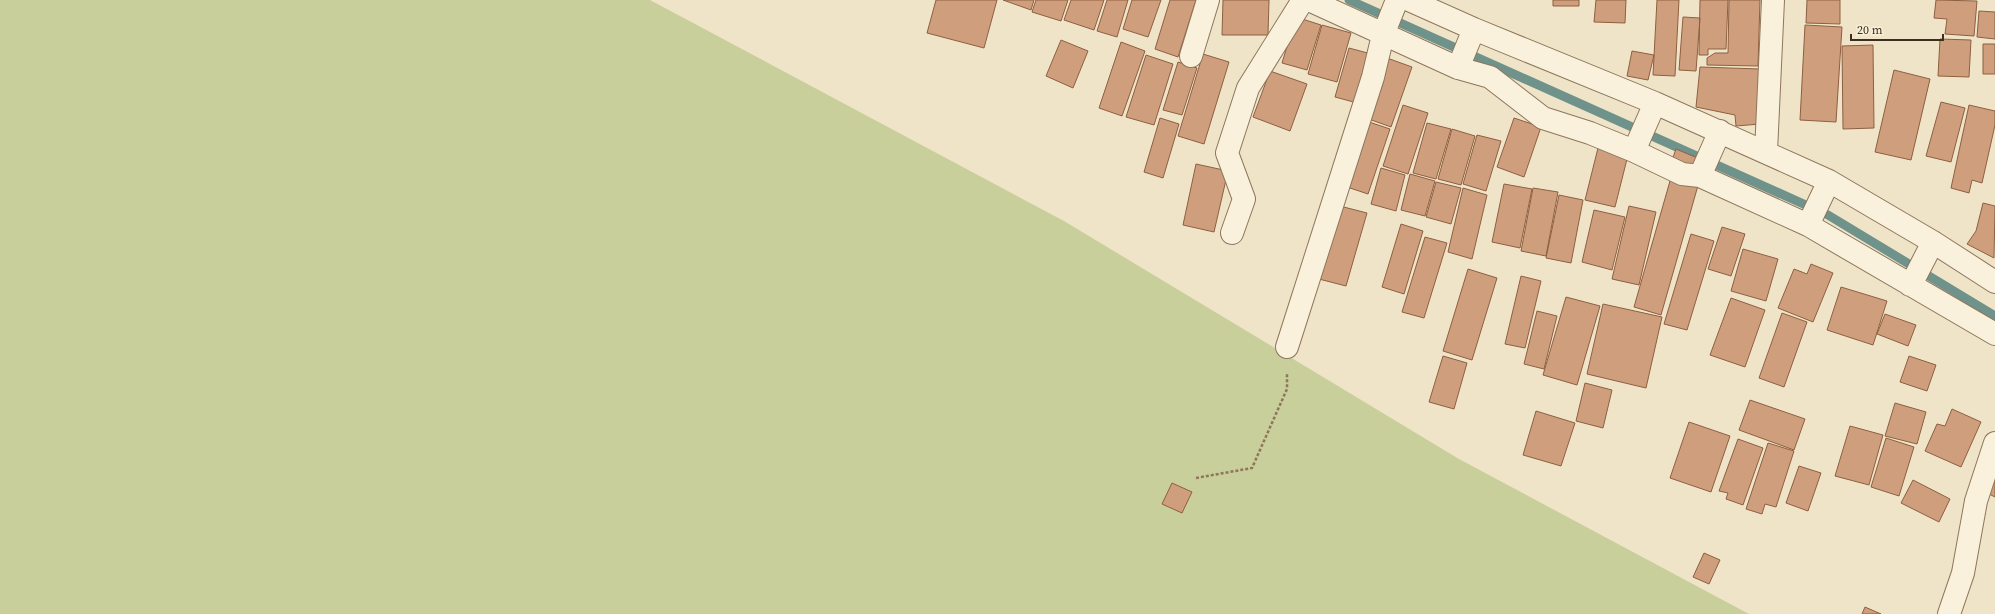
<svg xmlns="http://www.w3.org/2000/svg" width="1995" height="614" font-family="'Source Serif 4',serif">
  <rect width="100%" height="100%" fill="#f0e4c8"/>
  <path fill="#c9cf9b" d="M0,0H650L1064,221L1459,459L1749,614H0Z"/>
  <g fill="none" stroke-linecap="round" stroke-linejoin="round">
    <path stroke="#6f938a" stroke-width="9" d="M1349,0L1828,215L1995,316"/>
  </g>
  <path fill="#cf9f7d" stroke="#8d5f41" d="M936,0H997L984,48L927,33Z
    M1003,0H1034L1031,10Z
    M1036,0H1068L1061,21L1032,12Z
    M1071,0H1104L1094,30L1064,20Z
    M1107,0H1128L1117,37L1097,31Z
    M1132,0H1161L1148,37L1123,29Z
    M1170,0H1196L1178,57L1155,49Z
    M1223,0H1269L1268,35H1222Z
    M1553,0H1579V6H1553Z
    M1596,0H1626L1625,23L1594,22Z
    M1657,0H1679L1675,76L1653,75Z
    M1700,0H1728L1726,49H1708V55H1699Z
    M1729,0H1760L1758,66L1707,65V58L1715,53H1728Z
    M1807,0H1840V24L1806,23Z
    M1936,0L1977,1L1974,36L1945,34L1947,19L1934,18Z
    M1979,11L1995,12V39L1977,37Z
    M1296,17L1321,25L1307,70L1282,63Z
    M1683,17L1700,18L1696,71L1679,70Z
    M1322,25L1351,33L1337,82L1308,74Z
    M1805,25L1842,27L1836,122L1800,120Z
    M1940,39L1971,40L1969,77L1938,76Z
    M1061,40L1088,51L1073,88L1046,76Z
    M1121,42L1145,51L1122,116L1099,108Z
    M1983,44H1995V74H1983Z
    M1873,45L1874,128L1843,129L1842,46Z
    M1349,48L1375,55L1361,104L1335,97Z
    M1632,51L1654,55L1648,80L1627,76Z
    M1203,54L1229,62L1204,144L1178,136Z
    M1146,55L1173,64L1154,125L1126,117Z
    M1387,58L1412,67L1391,127L1366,118Z
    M1178,62L1197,68L1182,115L1163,110Z
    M1700,67L1760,69V124L1736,126L1735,115L1696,107Z
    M1894,70L1930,79L1911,160L1875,152Z
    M1270,71L1307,84L1290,131L1253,117Z
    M1941,102L1965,108L1951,162L1926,156Z
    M1403,105L1428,113L1408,174L1383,166Z
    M1969,105L1995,111V125L1982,183L1972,180L1969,193L1951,188Z
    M1160,118L1179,124L1163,178L1144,172Z
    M1514,118L1541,127L1524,177L1497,167Z
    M1366,121L1390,129L1368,194L1344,186Z
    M1427,123L1451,129L1436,179L1413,173Z
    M1452,129L1475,136L1461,185L1438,179Z
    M1477,135L1501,141L1486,191L1463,184Z
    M1598,148L1628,155L1615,207L1585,200Z
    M1676,149L1700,159L1687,170L1671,163Z
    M1196,164L1228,171L1214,232L1183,225Z
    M1381,168L1405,175L1396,211L1371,204Z
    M1410,174L1435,181L1425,216L1401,210Z
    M1672,174L1699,182L1661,315L1634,307Z
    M1436,182L1461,188L1451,224L1426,217Z
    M1504,184L1532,189L1520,248L1492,242Z
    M1463,188L1487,195L1472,259L1448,252Z
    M1533,188L1558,192L1546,256L1521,251Z
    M1559,195L1583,200L1571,263L1546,258Z
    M1983,203L1995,206L1994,258L1967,244L1976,231Z
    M1336,205L1367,213L1346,286L1315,278Z
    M1629,206L1656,212L1639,285L1612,279Z
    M1594,210L1625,217L1612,270L1582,262Z
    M1401,224L1423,231L1404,294L1382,287Z
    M1722,227L1745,234L1731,276L1708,269Z
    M1691,234L1714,241L1687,330L1664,324Z
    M1425,237L1447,243L1424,318L1402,312Z
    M1743,249L1778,259L1766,301L1731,291Z
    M1811,264L1833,273L1813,322L1778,308L1794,269L1807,274Z
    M1468,269L1497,278L1472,360L1443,351Z
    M1521,276L1541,281L1525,348L1505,344Z
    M1841,287L1887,301L1873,345L1827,330Z
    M1566,297L1600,306L1577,385L1543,375Z
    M1731,298L1765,310L1745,367L1710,355Z
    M1603,304L1662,317L1646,388L1587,374Z
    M1537,311L1557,316L1544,369L1524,364Z
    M1782,313L1807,322L1784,387L1759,378Z
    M1885,314L1916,325L1908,346L1877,334Z
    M1443,356L1467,363L1454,409L1429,402Z
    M1909,356L1936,365L1927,391L1900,382Z
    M1585,383L1612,390L1603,428L1576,421Z
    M1750,400L1805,419L1794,450L1739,430Z
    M1895,403L1926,412L1917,444L1885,436Z
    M1952,409L1981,422L1961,467L1925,451L1937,424L1945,426Z
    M1536,411L1575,423L1561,466L1523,455Z
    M1689,422L1730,436L1711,492L1670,478Z
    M1850,426L1883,435L1869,485L1835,476Z
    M1886,438L1914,447L1899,496L1871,487Z
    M1738,439L1763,448L1743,505L1726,499L1728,493L1719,491Z
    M1768,443L1794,451L1776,507L1765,504L1762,514L1746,509Z
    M1995,462V497L1983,491Z
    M1799,466L1821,473L1808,511L1786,503Z
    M1913,480L1950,499L1939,522L1901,503Z
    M1172,483L1192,492L1182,513L1162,504Z
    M1704,553L1720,560L1709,584L1693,577Z
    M1865,607L1881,614H1862Z"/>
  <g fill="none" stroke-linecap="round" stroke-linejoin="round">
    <g stroke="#8d765c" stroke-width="24">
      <path id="minor" d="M1309,0L1458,68L1490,77L1543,118L1590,133L1634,151L1682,174L1700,176L1808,225L1995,334
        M1409,0L1474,29L1655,103L1829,181L1933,242L1995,282
        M1191,56L1208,0
        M1458,68L1474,29
        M1634,151L1655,103
        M1766,152L1773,0
        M1700,176L1720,131
        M1808,225L1829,181
        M1232,233L1244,199L1227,153L1248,88L1303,0
        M1910,285L1916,275L1933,242
        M1287,347L1373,77L1383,35L1397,0
        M1949,614L1963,573L1976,501L1995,443"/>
    </g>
    <path stroke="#8d765c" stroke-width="2.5" stroke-dasharray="3 2" stroke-linecap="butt" d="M1196,478L1252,468L1287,389V373"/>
    <use href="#minor" stroke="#faf1dc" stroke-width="22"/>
  </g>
  <path d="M1851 34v6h92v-6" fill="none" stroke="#3d2e20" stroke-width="2"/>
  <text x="1857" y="34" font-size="12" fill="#3d2e20" stroke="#f7eed8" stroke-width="3" paint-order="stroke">20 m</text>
</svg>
